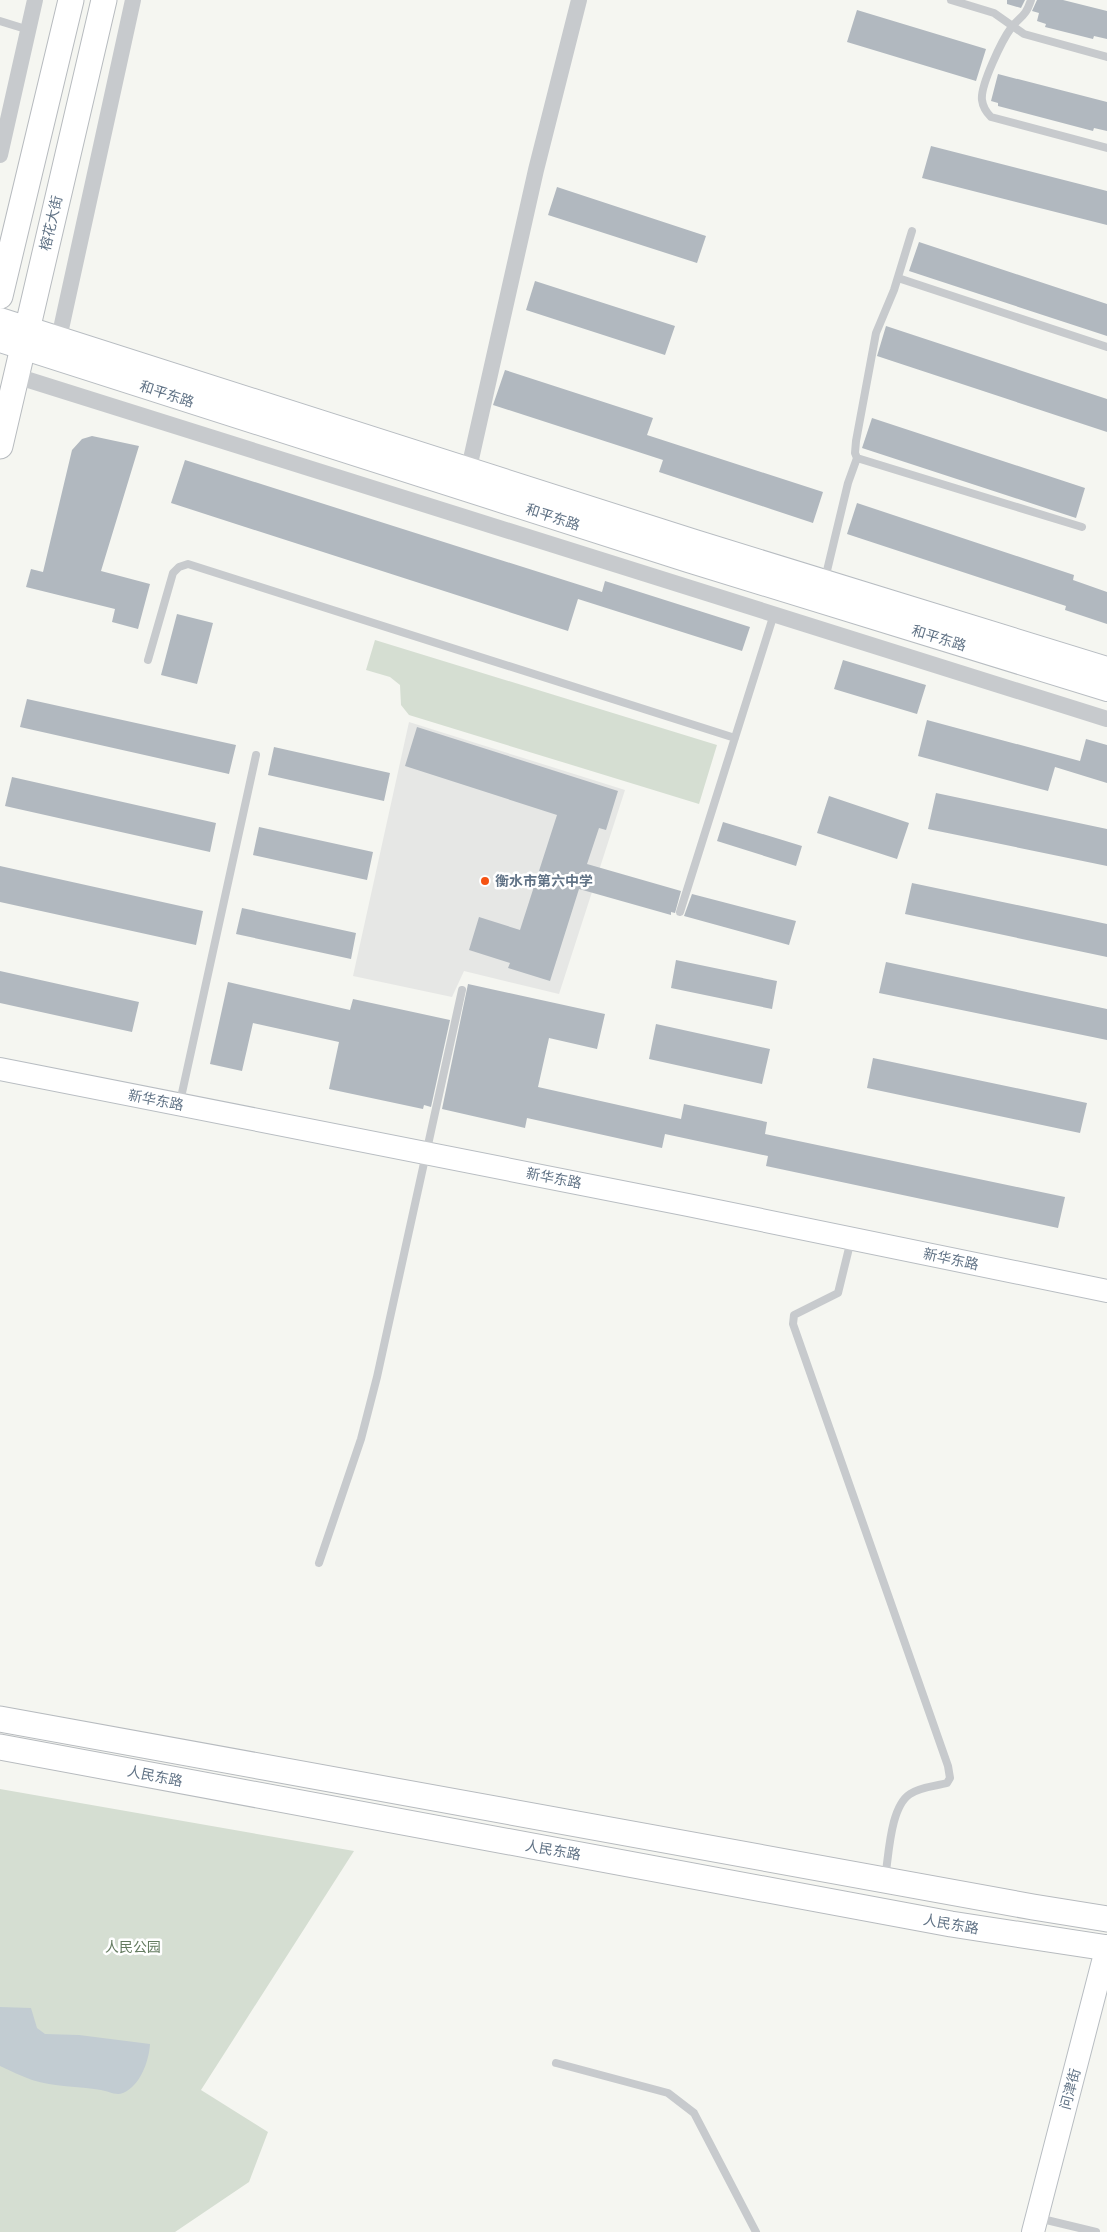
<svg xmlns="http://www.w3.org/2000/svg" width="1107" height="2232" font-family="'Noto Sans','Noto Sans SC',sans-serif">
  <rect width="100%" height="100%" fill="#f5f6f1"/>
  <path fill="#e6e7e5" d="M409,722L625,790L559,994L464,971L452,997L353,976Z"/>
  <path fill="#d5ded2" d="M375,640L717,745L699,804L409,715L401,705L400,685L390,677L366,670Z
    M0,1789L354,1851L201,2090L268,2132L249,2182L175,2232H0Z"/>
  <path fill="#c2ccd2" d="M0,2007L31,2008L37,2028L45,2034L79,2035L150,2044C149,2061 140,2086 123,2093C116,2096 108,2091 101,2090C78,2086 54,2087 32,2080C21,2076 11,2071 0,2066Z"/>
  <path fill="#b1b8bf" d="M1007,0H1025L1021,8L1007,4Z
    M1037,0H1063L1107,11V39L1094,36L1093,39L1045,27L1046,24L1037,21L1039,13L1032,11Z
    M857,10L986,49L976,81L847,42Z
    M998,74L1107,102V131L1094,128L1093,131L998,106V103L991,101Z
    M931,146L1107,191V225L922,178Z
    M557,187L706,236L697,263L548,215Z
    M919,242L1107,304V336L909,271Z
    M535,281L675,326L665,355L526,310Z
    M886,326L1107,399V432L877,356Z
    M505,370L653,418L647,435L823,492L813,523L659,472L663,460L493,405Z
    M872,418L1085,488L1076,518L862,448Z
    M92,436L139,446L101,571L150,584L138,629L112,622L115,609L26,587L31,569L43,572L72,450L82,439Z
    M185,460L602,592L605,581L750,627L742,651L578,599L568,631L171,503Z
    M857,503L1074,575L1073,580L1107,592V624L1065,610L1066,606L847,534Z
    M177,614L213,623L197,684L161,675Z
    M843,660L926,685L917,714L834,689Z
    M27,699L236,745L229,774L20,727Z
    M927,720L1080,761L1086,739L1107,745V783L1055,767L1048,791L918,756Z
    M417,727L618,791L606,830L599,828L587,864L681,891L675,913L671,912V915L579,889L550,981L508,968L510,963L469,950L479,917L520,930L557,815L405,766Z
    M274,747L390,773L384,801L268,775Z
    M12,777L216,823L210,852L5,806Z
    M936,793L1107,829V866L928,829Z
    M829,796L909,823L897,859L817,833Z
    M723,822L802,846L796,866L717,841Z
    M259,827L373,852L367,880L253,855Z
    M0,866L203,911L196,945L0,902Z
    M912,883L1107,924V957L905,914Z
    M692,894L796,921L789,945L684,916Z
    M242,908L356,933L351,959L236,934Z
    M676,960L777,981L772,1009L671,988Z
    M886,962L1107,1009V1040L879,993Z
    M0,971L139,1002L132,1032L0,1003Z
    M228,982L350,1010L353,999L450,1020L431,1107L424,1105L423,1109L329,1089L339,1042L253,1023L242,1071L210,1064Z
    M468,984L605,1014L597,1049L549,1038L538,1087L681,1119L684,1104L767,1122L765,1134L1065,1197L1058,1228L766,1166L768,1156L665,1134L662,1148L527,1118L525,1128L442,1109Z
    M656,1024L770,1049L762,1084L649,1059Z
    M873,1058L1087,1103L1080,1133L867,1088Z"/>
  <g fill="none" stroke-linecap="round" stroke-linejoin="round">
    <g stroke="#b8bdc2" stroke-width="24">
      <path id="secondary" d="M0,319L695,541L1107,668
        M0,341L688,561L1107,690
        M0,1069L688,1205L1107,1291
        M1033,2232L1107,1946"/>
    </g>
    <g stroke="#b7bbbf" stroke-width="27">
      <path id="primary" d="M0,296L71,0
        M0,446L104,0
        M0,1719L1033,1907L1107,1919
        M0,1747L951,1924L1107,1948"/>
    </g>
    <path stroke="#c7cacd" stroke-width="8" d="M951,0L994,13L1024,34L1107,57
      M1031,0C1025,18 1021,15 1011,28C1002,40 980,86 982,100C983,108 986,112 991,117L1107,148
      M0,21L29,30
      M912,231L894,290L876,333L856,441L855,453L857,458L1082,527
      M898,278L1107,347
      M825,579L848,483L857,458
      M148,660L173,573L179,567L188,564L735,738
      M680,912L774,614
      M180,1102L256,755
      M851,1240L838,1293L794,1315L793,1324L948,1766L950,1778L947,1783C936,1786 920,1787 910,1794C890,1807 889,1855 885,1878
      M319,1563L361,1439L377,1377L462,990
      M556,2063L668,2093L694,2113L756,2232
      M1038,2218L1096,2232"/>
    <path stroke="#c7cacd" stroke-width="16" d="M0,155L35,0
      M59,338L133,0
      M16,376L1107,719
      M469,468L536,170L579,0"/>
    <use href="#secondary" stroke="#fff" stroke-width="22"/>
    <use href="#primary" stroke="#fff" stroke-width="25"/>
  </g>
  <circle fill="#f55212" stroke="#fff" stroke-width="2" cx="485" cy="881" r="5"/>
  <g text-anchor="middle" stroke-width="5" stroke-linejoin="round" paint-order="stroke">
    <g font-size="14" fill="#617386" stroke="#fff">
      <text transform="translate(51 223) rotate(-77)" y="5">榕花大街</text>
      <text transform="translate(167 394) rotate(18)" y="5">和平东路</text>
      <text transform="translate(553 517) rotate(18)" y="5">和平东路</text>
      <text transform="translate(939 638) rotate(17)" y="5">和平东路</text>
      <text transform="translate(156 1100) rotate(11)" y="5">新华东路</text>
      <text transform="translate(554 1178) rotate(11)" y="5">新华东路</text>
      <text transform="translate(951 1259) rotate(12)" y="5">新华东路</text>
      <text transform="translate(155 1776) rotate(11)" y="5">人民东路</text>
      <text transform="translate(553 1850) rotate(10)" y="5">人民东路</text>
      <text transform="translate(951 1924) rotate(10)" y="5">人民东路</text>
      <text transform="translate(1070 2089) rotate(-75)" y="5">问津街</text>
    </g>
    <g font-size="14" font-weight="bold" fill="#617386" stroke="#fff" text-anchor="start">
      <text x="495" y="886">衡水市第六中学</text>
    </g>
    <g font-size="14" fill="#657c61" stroke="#fff">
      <text x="133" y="1952">人民公园</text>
    </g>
  </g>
</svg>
